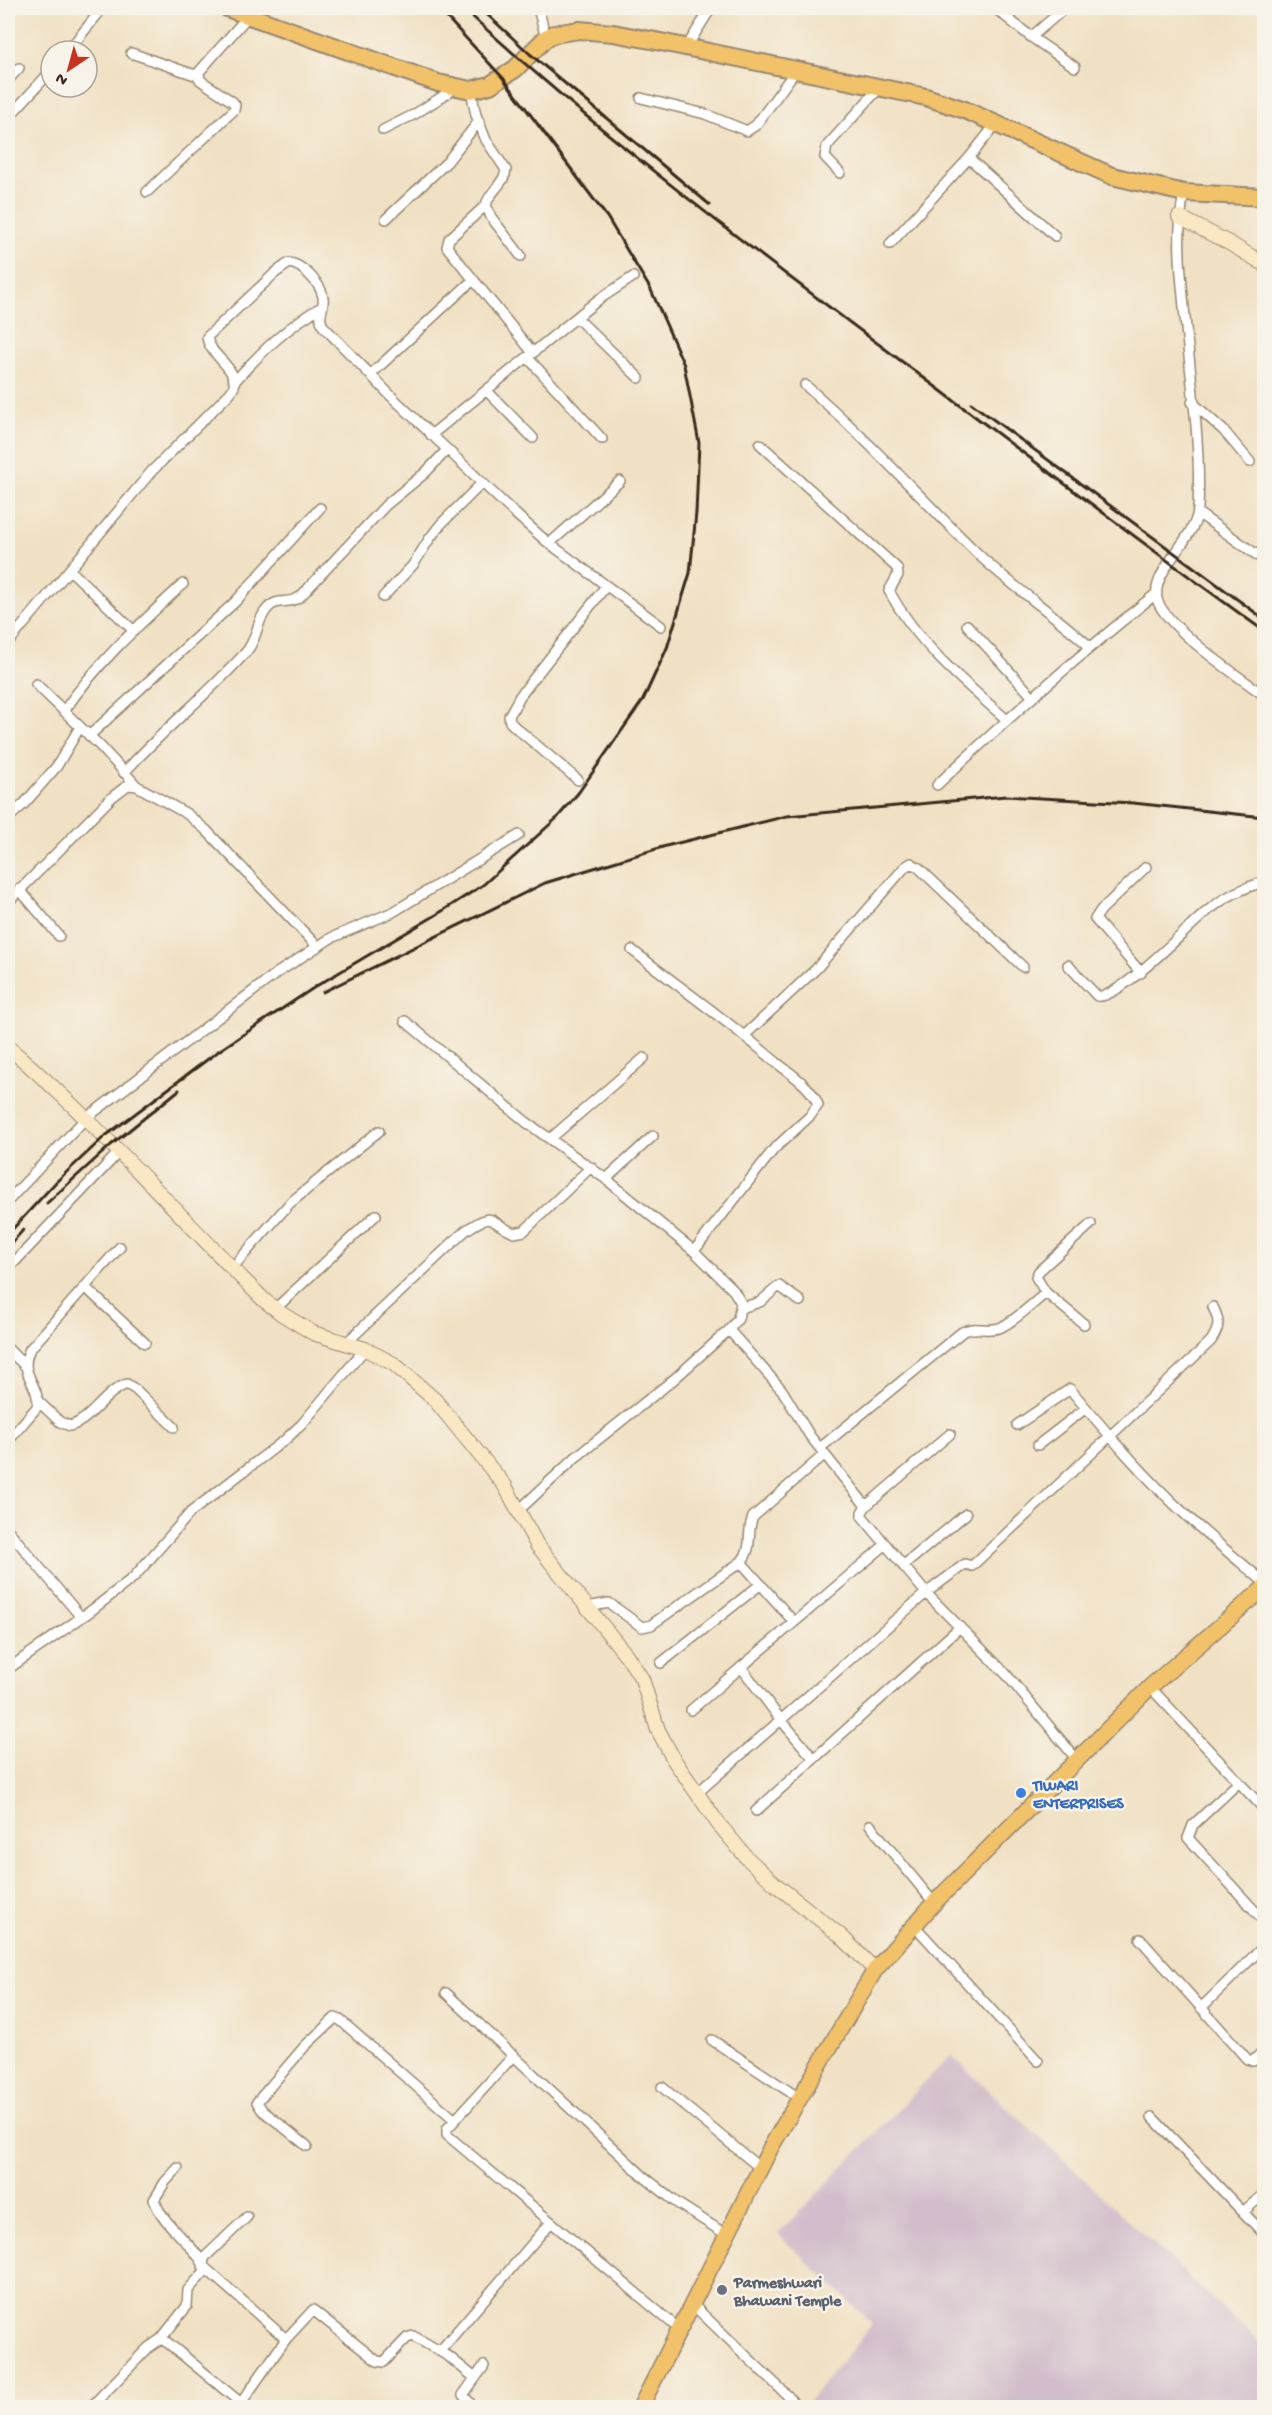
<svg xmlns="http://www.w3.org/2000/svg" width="1272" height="2415" font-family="'Gochi Hand',sans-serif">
  <rect width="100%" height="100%" fill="#f7f3e8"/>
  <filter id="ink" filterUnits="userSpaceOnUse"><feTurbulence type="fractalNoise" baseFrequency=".0167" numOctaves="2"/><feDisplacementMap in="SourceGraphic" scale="12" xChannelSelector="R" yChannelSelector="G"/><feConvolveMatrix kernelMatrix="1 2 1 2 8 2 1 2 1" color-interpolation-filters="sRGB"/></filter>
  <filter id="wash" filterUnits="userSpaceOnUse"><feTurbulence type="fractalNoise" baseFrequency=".008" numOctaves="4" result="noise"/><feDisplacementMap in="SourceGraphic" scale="24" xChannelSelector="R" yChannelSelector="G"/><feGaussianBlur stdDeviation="1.35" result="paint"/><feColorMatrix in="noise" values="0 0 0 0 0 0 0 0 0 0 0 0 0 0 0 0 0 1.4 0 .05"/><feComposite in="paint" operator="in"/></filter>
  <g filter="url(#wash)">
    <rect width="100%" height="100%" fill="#f1e1c4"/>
    <path fill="#d1bdcb" d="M951,2055L1264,2347V2407H803L873,2324L778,2234Z"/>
  </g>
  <g filter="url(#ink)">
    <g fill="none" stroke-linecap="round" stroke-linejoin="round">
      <g stroke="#968671" stroke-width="12">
        <path id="street" d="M538,8L546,38
          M995,8L1031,37L1075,67
          M1031,37L1065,8
          M686,48L711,8
          M68,51L101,10L100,8
          M131,53L198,76
          M8,80L19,68
          M471,90L476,115L486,140L506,170C505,183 489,192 486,205L491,217L521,256
          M641,98L705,114L747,131L756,125L796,70
          M8,118L51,71
          M383,130L415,114L457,87
          M969,158L1055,236
          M840,173L825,157L827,146L881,86
          M147,192L234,110L235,105L233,102L200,80L199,72L249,15
          M1184,193C1175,239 1182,282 1186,328C1192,388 1201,449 1198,509C1197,538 1151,570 1157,599C1164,626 1240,678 1264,695
          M486,205L449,239L447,247L533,353
          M386,219L447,162L479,121
          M890,244L969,158L996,124
          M577,318L639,378
          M528,358L602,439
          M370,375L473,280
          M235,381C262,351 288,326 323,306
          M805,385C867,438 921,499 979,555C1014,588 1054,614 1089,646
          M487,391L533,438
          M1192,402L1224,431L1250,462
          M431,435L598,300L633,277
          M760,444L897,568L898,575L889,591C917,643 962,681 1006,719
          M1198,513L1264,560
          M550,543L620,481
          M70,570L134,631
          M383,597L413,565L430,538L441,524L482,483
          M967,625L1032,696
          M8,643L151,472L230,393L234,387C237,366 210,357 207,337L275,273L289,263C302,264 321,284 323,297C325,308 317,315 323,326L392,397L511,510L546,541L661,626
          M36,684L100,746L137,786
          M64,711C97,663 140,624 183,584
          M89,736L235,602L320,508
          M124,773C162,730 208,695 246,652C258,639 256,620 268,608C278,597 289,606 301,596L386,505L425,473L447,450
          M578,780L515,727L510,722L509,716L520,696L606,586
          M937,785C1008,718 1080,654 1157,593
          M8,818L24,804L57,766L80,727
          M19,889L59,936
          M8,902L111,798L128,785L137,786L187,814L206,830L317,946
          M632,950C680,988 731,1023 777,1063C791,1074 812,1087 818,1105L810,1116L774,1149L694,1251
          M1068,965L1097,996C1118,1001 1190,924 1210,909C1226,896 1245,887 1264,882
          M1141,973L1095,919L1101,910L1146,867
          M405,1021L526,1122L606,1179L694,1251L734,1291L741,1303L738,1319L729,1330L673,1380L576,1457L518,1511
          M745,1035L816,969L905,867L911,863L919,868L1023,967
          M551,1138L644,1058
          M606,1179L653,1136
          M8,1201L85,1119L277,973L331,938L393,912L519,835
          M232,1268L290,1203L379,1131
          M8,1269L119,1152
          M85,1287L145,1343
          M741,1308L760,1302L779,1286L800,1301
          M275,1309L376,1215
          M1084,1324L1046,1293L1036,1277L1039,1271L1091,1224
          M729,1330L782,1390L810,1436L866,1506
          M345,1344L465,1231C495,1210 487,1221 514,1233L524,1231L591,1167
          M8,1349L25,1366
          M38,1401L60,1422L70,1426C93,1419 104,1392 127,1384L136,1390L174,1427
          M1017,1425L1070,1389C1107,1433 1145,1478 1188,1517C1213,1540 1239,1561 1264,1582
          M950,1434L866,1506L862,1512V1516L926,1593L1006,1674L1078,1761
          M8,1441L37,1407C41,1384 17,1375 30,1349L120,1247
          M1038,1445L1086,1408
          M820,1448L962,1332C975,1325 986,1332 999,1328C1013,1323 1033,1303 1046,1293
          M8,1530L81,1617
          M741,1562L793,1621
          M903,1566L966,1514
          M587,1607L609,1603L642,1627L651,1625L741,1562C754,1548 746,1532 753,1517L825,1454
          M661,1663L761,1584
          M741,1667L781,1720L814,1759
          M8,1669L92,1610L134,1577L191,1512L286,1439L302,1424L365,1349
          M1150,1687L1264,1809
          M691,1710L885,1545
          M1239,1782L1193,1825L1188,1838L1264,1921
          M696,1794L926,1593L965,1564L972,1566L1211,1341C1220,1327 1220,1321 1213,1307
          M756,1811L960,1627
          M870,1825L934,1903
          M914,1925L1038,2061
          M1140,1939L1247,2059L1253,2061L1264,2050
          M446,1993L643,2176L677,2203L727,2235
          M1201,2008L1264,1946
          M712,2040L799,2098
          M514,2055L447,2129V2135L679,2329
          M662,2087L760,2168
          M1152,2117L1264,2234
          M307,2146L262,2110L257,2102L305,2046L335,2018L340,2020L455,2120
          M178,2168L165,2182L154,2200C164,2226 188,2239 202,2262
          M1244,2211L1264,2194
          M247,2217L204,2258L203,2266L286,2339
          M692,2304L788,2396L797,2408
          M161,2339L187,2306L188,2290L206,2270
          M440,2351L551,2222
          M241,2403L286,2339L313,2310L377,2361L384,2362L407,2338L413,2336L448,2356L475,2378
          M90,2408L148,2348L161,2339L168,2343L247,2408
          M470,2408V2403L463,2395L484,2366"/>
      </g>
      <g stroke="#968671" stroke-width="16">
        <path id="secondary" d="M1179,217L1229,243L1264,264
          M8,1047C100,1125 179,1217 265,1301L282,1314L313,1333L365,1349L394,1364L435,1400L505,1486L537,1545L627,1656L642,1679L658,1730L674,1760L717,1822L747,1858L775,1884L841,1936L875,1970"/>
      </g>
      <g stroke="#968671" stroke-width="18">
        <path id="primary" d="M640,2408L771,2147L875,1970L934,1903L1150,1687L1264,1588"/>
      </g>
      <g stroke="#968671" stroke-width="20">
        <path id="highway" d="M227,8L438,83L471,90L490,85L515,69L546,38L554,34L579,30L613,33L656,41L926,97L965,110L1112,176L1184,193L1264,197"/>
      </g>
      <use href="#street" stroke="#fff" stroke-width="9"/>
      <use href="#secondary" stroke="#fae7c3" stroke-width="14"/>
      <use href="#primary" stroke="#f2c26a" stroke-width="15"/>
      <use href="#highway" stroke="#f2c26a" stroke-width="16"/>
      <path stroke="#3b2a1e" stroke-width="3" d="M463,8C603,137 755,252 908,366C1026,455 1144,545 1264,631
        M480,8L530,54L710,205
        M971,403L1264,619
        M323,992L545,883L666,846L787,816L1006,796L1133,803L1264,817
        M47,1203L111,1145L179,1090
        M8,1234L56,1182L104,1137L220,1050L318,985L436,915L483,885L557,818L579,792L643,700L667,648L690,573L696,513L699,443L684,365L651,290L607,217L503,78L438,8
        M8,1247L23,1230"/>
    </g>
  </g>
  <circle fill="#3f7fe0" stroke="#f7f3e8" stroke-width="2" cx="1021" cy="1793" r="6"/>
  <circle fill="#6b7280" stroke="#f7f3e8" stroke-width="2" cx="722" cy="2290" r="6"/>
  <g text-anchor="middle" stroke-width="5" stroke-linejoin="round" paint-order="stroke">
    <g font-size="16" font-weight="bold" fill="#366cbe" stroke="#f7f3e8" text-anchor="start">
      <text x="1033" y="1790">TIWARI<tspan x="1033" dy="18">ENTERPRISES</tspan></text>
    </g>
    <g font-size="16" font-weight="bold" fill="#5b616d" stroke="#f7f3e8" text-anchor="start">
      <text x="734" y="2287">Parmeshwari<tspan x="734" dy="18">Bhawani Temple</tspan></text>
    </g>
  </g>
  <rect width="1272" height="2415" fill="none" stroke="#f7f3e8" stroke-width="30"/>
  <g transform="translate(69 69) rotate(216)"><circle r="28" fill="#f7f3e8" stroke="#aca397" stroke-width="1.5"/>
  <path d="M0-4.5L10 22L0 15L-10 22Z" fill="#c8321e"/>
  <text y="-9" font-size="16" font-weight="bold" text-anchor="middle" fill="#3b2a1e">N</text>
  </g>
</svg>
